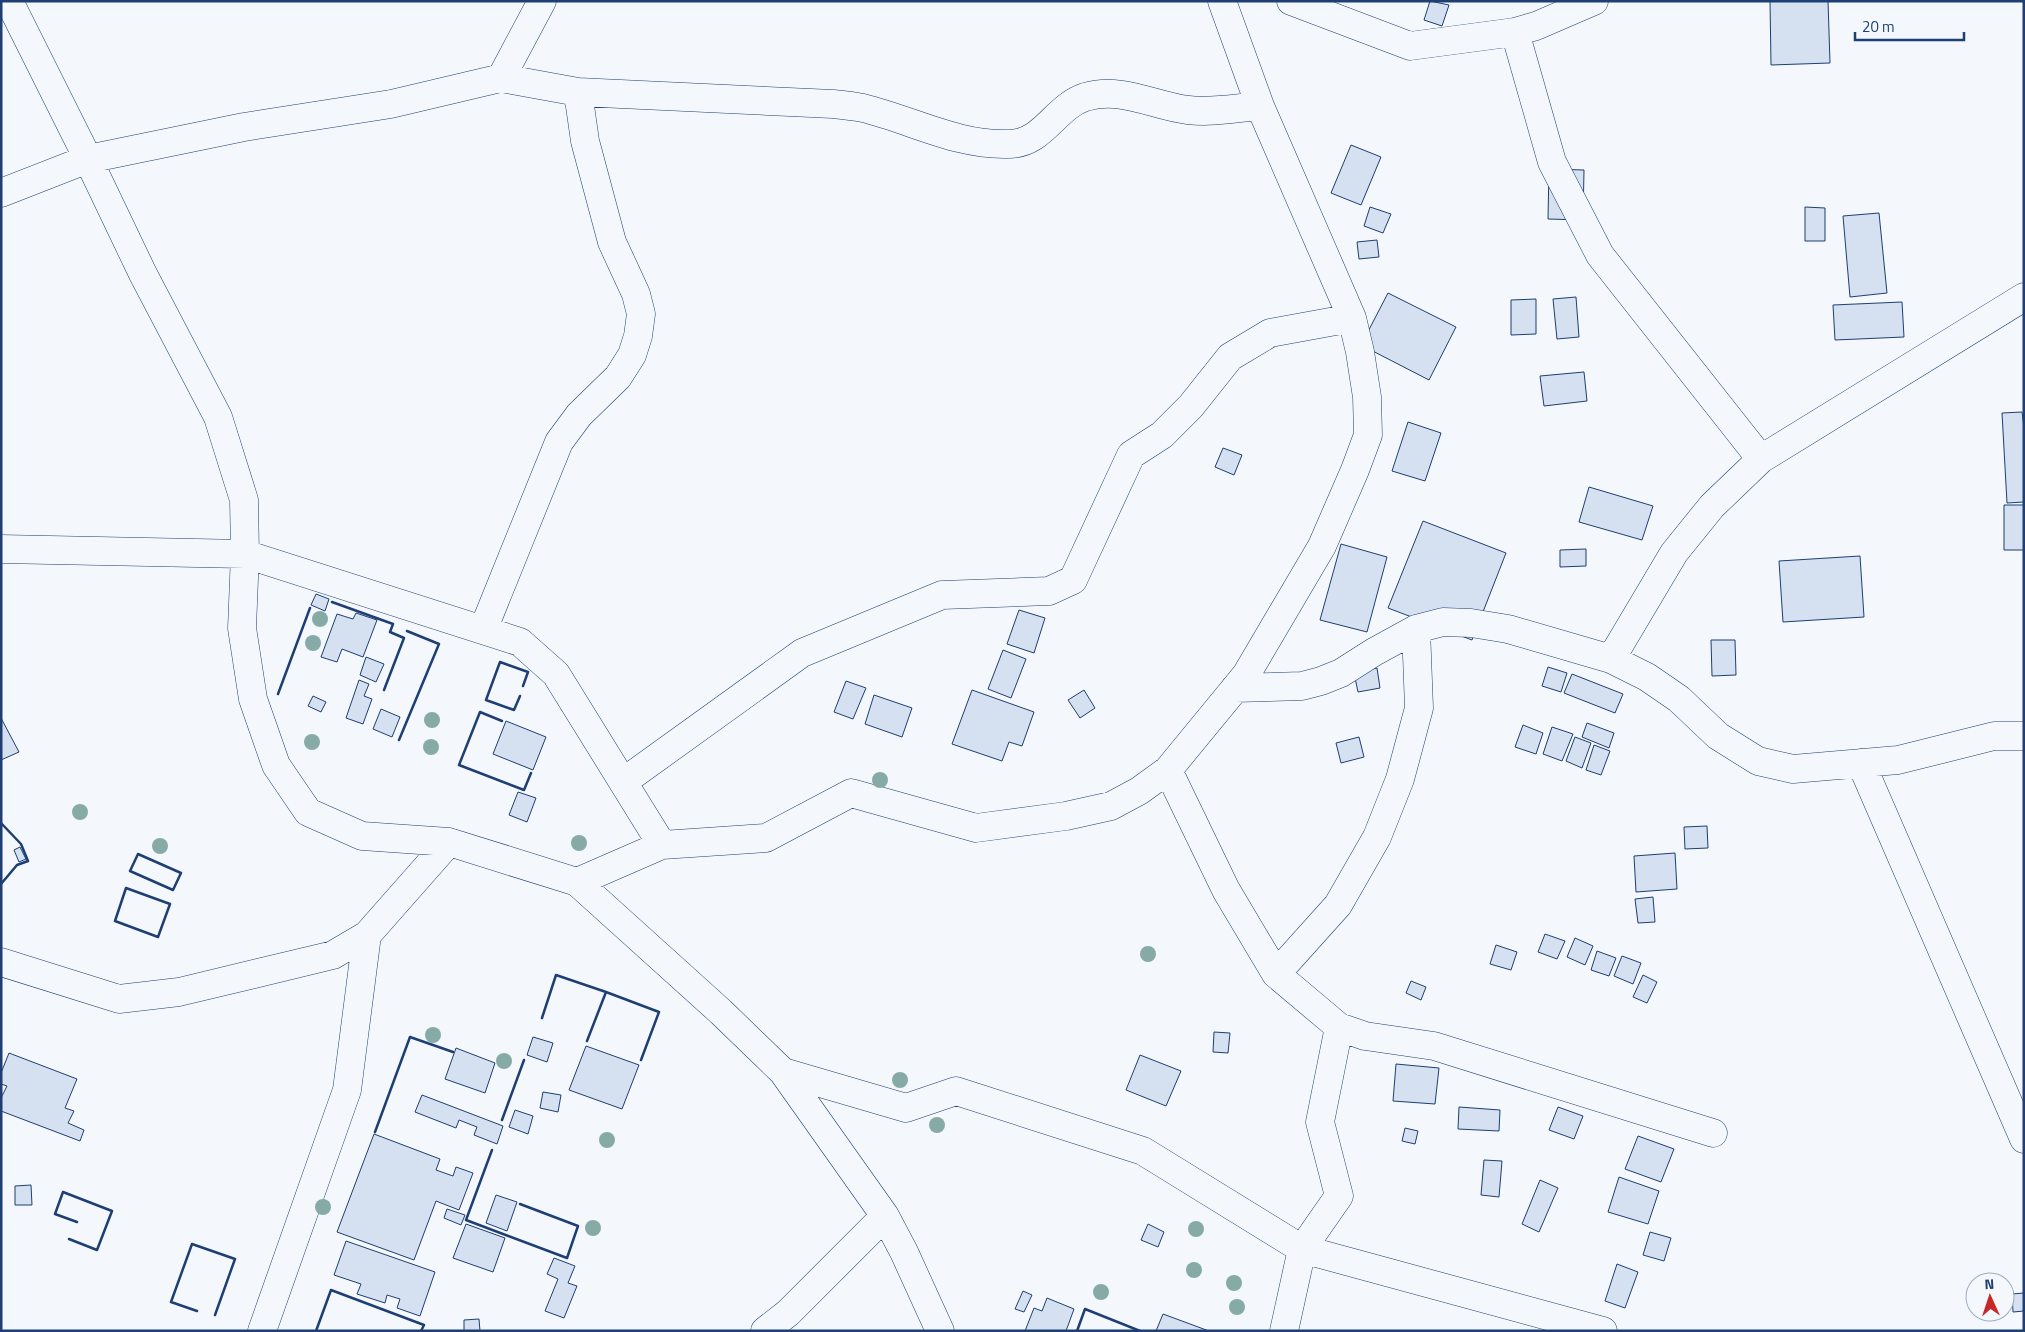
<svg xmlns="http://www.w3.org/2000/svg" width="2025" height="1332" font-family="'Titillium Web',sans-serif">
  <rect width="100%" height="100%" fill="#f4f7fb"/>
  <path fill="#d5e0f0" stroke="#1d3f73" d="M1430,1L1449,5L1442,26L1424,20Z
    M1770,1H1828L1830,63L1771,65Z
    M1351,145L1381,157L1361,205L1331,193Z
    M1549,169L1584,170L1583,220L1548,219Z
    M1370,207L1391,214L1383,233L1364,226Z
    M1805,207L1825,208V241H1805Z
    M1879,213L1887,293L1850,297L1843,216Z
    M1377,240L1379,257L1359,259L1357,242Z
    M1388,293L1456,327L1429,380L1361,345Z
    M1576,297L1579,337L1557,339L1553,299Z
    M1536,299V334L1511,335V300Z
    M1902,302L1904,337L1835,340L1833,305Z
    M1584,372L1587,401L1544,406L1540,376Z
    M2022,412L2024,428V502L2007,503L2002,413Z
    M1408,422L1441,433L1425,481L1392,471Z
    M1223,448L1242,455L1234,475L1215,467Z
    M1589,487L1653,506L1642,540L1579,522Z
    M2004,505H2024V550H2004Z
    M1423,521L1506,553L1472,640L1388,608Z
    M1341,544L1387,557L1367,632L1320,620Z
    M1586,549V566L1560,567V550Z
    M1860,556L1864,617L1783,622L1779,561Z
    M316,594L329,599L325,611L311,605Z
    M1019,610L1045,618L1034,653L1007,644Z
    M356,613L377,620L363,657L342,649L337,662L321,657L337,614L353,619Z
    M1711,640H1735L1736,675L1712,676Z
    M1003,650L1026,659L1011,698L988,689Z
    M366,657L384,664L376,682L360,675Z
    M1548,667L1567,673L1561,692L1542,686Z
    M1377,668L1380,688L1358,692L1354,673Z
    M1572,674L1623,694L1615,713L1564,693Z
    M359,680L369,684L364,696L372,699L363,724L346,718Z
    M846,681L866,688L853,719L834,712Z
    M972,690L1034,712L1022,746L1009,742L1002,761L952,744Z
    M1084,690L1095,708L1080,718L1068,700Z
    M874,695L912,708L902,737L865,724Z
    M313,696L326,702L321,712L308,706Z
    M381,709L400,717L392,737L373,729Z
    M1,718L19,752L1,760Z
    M506,721L546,737L533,770L493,754Z
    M1587,723L1614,733L1609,748L1582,737Z
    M1523,725L1543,733L1536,754L1515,747Z
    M1552,727L1573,734L1562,761L1543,754Z
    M1359,737L1364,757L1341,763L1336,743Z
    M1575,737L1591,743L1582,768L1566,761Z
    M1594,745L1610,751L1601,775L1586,770Z
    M518,792L536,798L527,822L509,815Z
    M1707,826L1708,848L1685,849L1684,827Z
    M20,847L26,859L19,862L14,850Z
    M1675,853L1677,889L1636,892L1634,856Z
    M1653,897L1655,922L1638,923L1635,899Z
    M1545,934L1565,941L1557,959L1538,952Z
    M1575,938L1593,946L1585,965L1567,957Z
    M1496,945L1517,952L1511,970L1490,964Z
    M1597,951L1616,958L1609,976L1591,970Z
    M1622,956L1641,963L1633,984L1614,976Z
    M1643,975L1657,982L1647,1003L1633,997Z
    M1411,981L1426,987L1421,1000L1406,993Z
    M1214,1032L1230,1033L1228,1053L1213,1052Z
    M533,1037L553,1043L547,1062L527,1055Z
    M586,1046L639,1065L622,1109L569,1090Z
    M456,1048L495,1063L485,1093L445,1079Z
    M9,1053L77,1079L65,1108L74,1111L68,1123L84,1130L80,1141L1,1111V1098L7,1086L1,1084V1073Z
    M1140,1055L1181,1071L1166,1106L1126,1090Z
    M1396,1064L1439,1068L1435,1104L1393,1101Z
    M543,1092L561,1095L558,1112L540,1108Z
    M422,1095L503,1126L497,1144L474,1135L477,1127L459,1120L456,1128L415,1112Z
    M1459,1107L1500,1110L1499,1131L1458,1129Z
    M1558,1107L1583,1116L1574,1139L1549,1130Z
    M515,1110L533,1116L528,1134L509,1127Z
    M1405,1128L1418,1131L1415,1144L1402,1141Z
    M374,1134L440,1159L436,1170L453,1176L456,1167L473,1173L459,1210L436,1201L414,1260L337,1232Z
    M1638,1136L1674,1149L1661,1182L1625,1169Z
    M1484,1160L1502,1161L1499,1197L1481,1195Z
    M1619,1177L1659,1191L1648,1224L1608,1212Z
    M1540,1180L1558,1188L1539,1232L1522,1224Z
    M31,1185L32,1205H15V1186Z
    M496,1195L517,1202L507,1231L486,1223Z
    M447,1209L465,1215L461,1225L444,1218Z
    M466,1224L505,1238L493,1272L453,1258Z
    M1148,1224L1164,1232L1158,1247L1141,1240Z
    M1650,1232L1671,1238L1664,1261L1643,1255Z
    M346,1241L435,1272L420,1316L397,1308L400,1299L387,1295L385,1303L357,1294L361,1284L334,1275Z
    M554,1258L575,1266L568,1283L577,1286L564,1318L545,1311L558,1279L547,1274Z
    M1617,1264L1638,1272L1625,1308L1605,1301Z
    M1023,1291L1032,1295L1024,1312L1015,1309Z
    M2024,1293V1311L2013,1312L2012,1294Z
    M1047,1298L1074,1309L1066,1331H1025L1034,1308L1042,1311Z
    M1163,1314L1209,1331H1156Z
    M479,1319L480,1331H464V1320Z"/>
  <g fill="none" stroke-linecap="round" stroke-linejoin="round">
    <g stroke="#1d3f73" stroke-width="29">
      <path id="minor" d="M9,1L88,159L143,274L218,417L244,500L245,554L242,628L253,699L276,765L308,812L362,836L449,842L577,882L721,1012L783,1072L885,1216L904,1252L940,1331
        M1291,1L1410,46L1515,32L1536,26L1594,1
        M1515,32L1552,162L1600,255L1761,459
        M501,78L542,1
        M1,193L88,159L244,127L391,104L501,78L578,92L833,104C843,105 853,106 863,108C912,120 958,146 1009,144C1043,144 1055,107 1085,97C1121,86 1154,106 1188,110C1211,113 1237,108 1260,106
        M1,549L245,554L520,642L556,674L662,845
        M483,630L559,442L579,415L618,377L632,355L638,336L641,314L636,294L612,242L585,141L578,92
        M1611,659L1674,553L1712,506L1761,459L2024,297
        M1235,688L1302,686L1321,681L1341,673L1374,652L1416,629L1443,622L1471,623L1508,629L1611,659L1647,677L1679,699L1718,736L1758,761L1793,769L1898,760L1994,736H2024
        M1861,763L2024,1139
        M1168,770L1226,890L1276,974L1339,1027L1320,1122L1339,1196L1302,1249L1284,1331
        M623,782L802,653L942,595L1049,591L1073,580L1131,455L1162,435L1191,406L1230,357L1270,333L1352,318
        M577,882L662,845L766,838L851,793L976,828L1066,816L1111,806L1139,791L1168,770L1246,675L1322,546L1355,470L1368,435L1367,397L1360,352L1352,318L1260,106L1222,1
        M1,962L119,999L179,992L333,955L367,935L449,842
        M1276,974L1338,905L1377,837L1400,779L1419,708L1416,629
        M1339,1027L1365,1036L1434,1046L1713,1133
        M783,1072L906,1108L956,1091L1143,1151L1302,1249L1603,1331
        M262,1331L347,1090L367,935
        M765,1331L788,1313L885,1216"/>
    </g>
    <use href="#minor" stroke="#f4f7fb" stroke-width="28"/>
    <path stroke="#1d3f73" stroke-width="2.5" d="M332,602L393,624L390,632L404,638L384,690
      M278,694L310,608
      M520,696L514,710L486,700L500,662L528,672L523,686
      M502,721L480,712L459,765L524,790L531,773
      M399,740L439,644L407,631
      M1,823L21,844L28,861L17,865L1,884
      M138,854L181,873L173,890L130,871Z
      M126,888L170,904L158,937L115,921Z
      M542,1018L556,975L606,992
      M587,1041L606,992L659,1012L641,1060
      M502,1120L524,1060
      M375,1132L410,1037L453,1052
      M492,1150L466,1220L567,1258L578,1226L520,1204
      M69,1239L97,1250L112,1211L63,1192L55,1214L77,1222
      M197,1311L171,1302L192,1244L235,1259L215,1315
      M316,1331L331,1290L424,1325L421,1331
      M1077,1331L1085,1309L1140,1331"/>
  </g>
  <g fill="#86aba6">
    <circle cx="320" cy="619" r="8"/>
    <circle cx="313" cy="643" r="8"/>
    <circle cx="432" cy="720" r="8"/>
    <circle cx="312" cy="742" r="8"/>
    <circle cx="431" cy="747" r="8"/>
    <circle cx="880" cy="780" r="8"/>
    <circle cx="80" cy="812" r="8"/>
    <circle cx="579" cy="843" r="8"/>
    <circle cx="160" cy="846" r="8"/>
    <circle cx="1148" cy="954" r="8"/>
    <circle cx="433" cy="1035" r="8"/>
    <circle cx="504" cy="1061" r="8"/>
    <circle cx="900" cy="1080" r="8"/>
    <circle cx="937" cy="1125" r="8"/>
    <circle cx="607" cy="1140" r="8"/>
    <circle cx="323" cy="1207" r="8"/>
    <circle cx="593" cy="1228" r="8"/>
    <circle cx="1196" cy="1229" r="8"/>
    <circle cx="1194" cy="1270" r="8"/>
    <circle cx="1234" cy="1283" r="8"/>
    <circle cx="1101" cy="1292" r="8"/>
    <circle cx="1237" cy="1307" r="8"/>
  </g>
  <rect width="2025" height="1332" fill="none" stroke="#1d3f73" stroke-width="5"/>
  <g transform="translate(1990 1297) rotate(357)"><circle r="24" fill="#f4f7fb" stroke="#9eadc5"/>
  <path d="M0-4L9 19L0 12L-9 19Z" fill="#c62828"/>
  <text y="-8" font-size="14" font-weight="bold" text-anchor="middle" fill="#1d3f73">N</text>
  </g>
  <path d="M1855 32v8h109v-8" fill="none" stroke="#1d3f73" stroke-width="2.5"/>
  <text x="1862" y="32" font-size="15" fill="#1d3f73" stroke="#f4f7fb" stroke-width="4" paint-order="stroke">20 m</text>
</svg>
